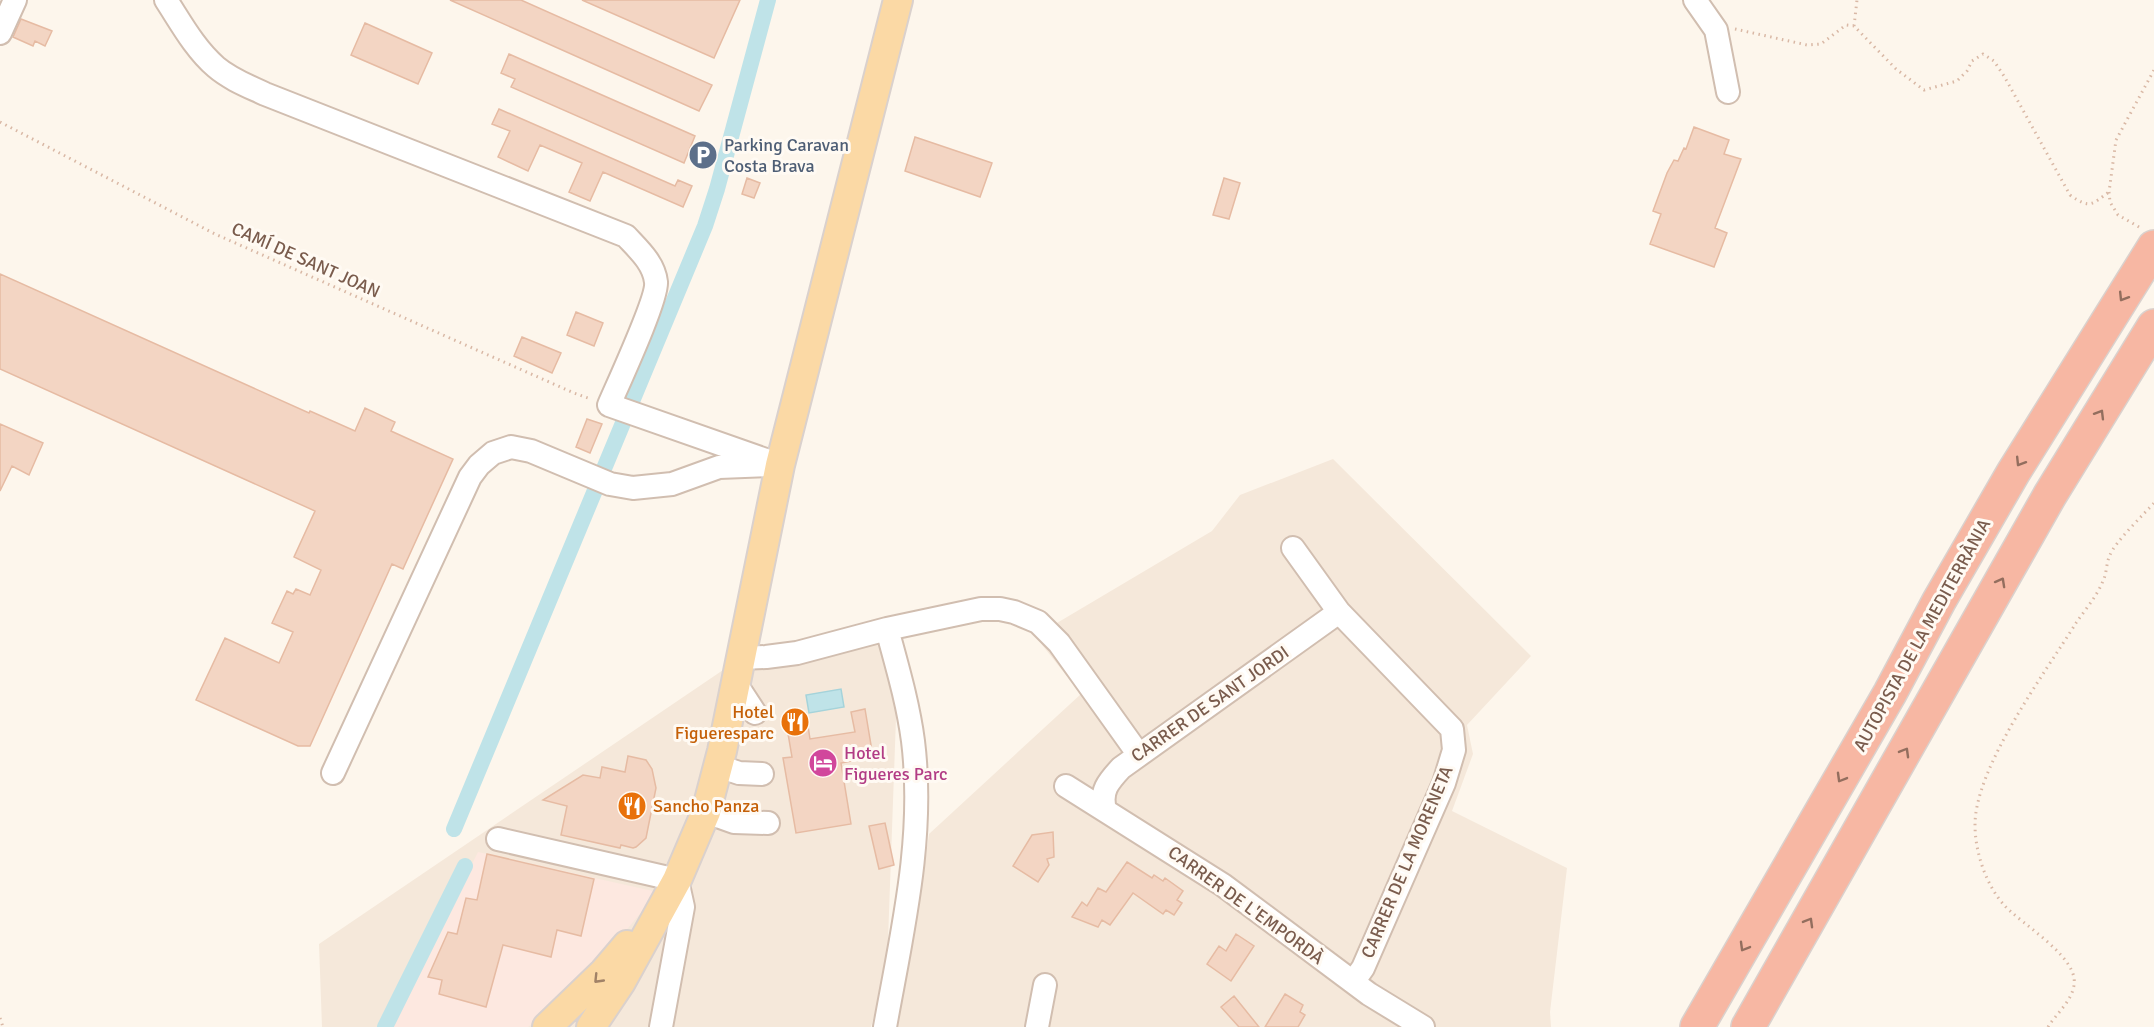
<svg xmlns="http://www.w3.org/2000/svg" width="2154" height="1027" font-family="Signika,sans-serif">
  <rect width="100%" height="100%" fill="#fdf6ec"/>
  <path fill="#f5e8da" d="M1333,459L1531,656L1467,725L1473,754L1452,811L1567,868L1550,1012L1551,1027H893L921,892L929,834L1081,694L1035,636L1212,531L1240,495Z
    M899,635L887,968L871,1027H322L319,944L729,666Z"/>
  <path fill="#fde8e0" d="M478,852L653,891L648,904L619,939L566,997L528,1027H391Z"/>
  <path fill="#bfe3e8" stroke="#a5d3da" stroke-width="1.5" d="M841,689L844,707L809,713L806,695Z"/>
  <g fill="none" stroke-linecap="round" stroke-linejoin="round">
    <path stroke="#bfe3e8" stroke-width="16" d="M454,829L705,226L717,189L768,0
      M385,1027L465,866"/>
  </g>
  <path fill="#f3d5c3" stroke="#e6bba3" stroke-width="1.5" d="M450,0H521L712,85L699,111Z
    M582,0H740L714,58Z
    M21,19L52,31L45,46L35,41L33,46L13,37Z
    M365,23L432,53L418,84L351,55Z
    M509,54L695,136L684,163L511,87L515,79L501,73Z
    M499,109L675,186L678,180L692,186L683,207L603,172L590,201L569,192L582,163L540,145L528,171L498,157L510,131L492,124Z
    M1694,127L1729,140L1724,154L1741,159L1715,228L1727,233L1714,267L1650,244L1661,214L1653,211L1667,173L1674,160L1678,161L1684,148L1686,149Z
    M915,137L992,163L980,197L905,171Z
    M747,178L760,183L754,198L742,194Z
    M1224,178L1240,183L1229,219L1213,215Z
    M0,274L309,413L310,411L355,431L365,408L395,422L391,431L453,459L403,569L392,564L310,746H298L196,700L225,638L279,663L293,632L272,623L287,591L293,594L296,589L310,595L321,570L294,557L315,511L0,369Z
    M576,312L603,323L594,346L567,335Z
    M522,337L561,353L552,373L514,356Z
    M587,419L602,424L590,453L576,447Z
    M0,424L43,443L29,475L12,466L0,491Z
    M865,709L873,757L841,763L851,824L796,833L783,758L792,757L785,716L806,713L810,739L855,732L851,712Z
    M628,756L646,760L652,769L656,788L646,838L636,847L633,848L621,845L620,848L561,835L567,806L543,800L583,775L600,778L602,767L625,772Z
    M885,823L894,865L879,869L869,826Z
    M1053,832L1054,857L1047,859L1049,865L1038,882L1013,866L1032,835Z
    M487,854L594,879L581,936L557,930L551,957L503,945L486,1007L439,994L442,980L428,977L448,932L457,934L466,898L477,900Z
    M1127,862L1152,878L1154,875L1163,881L1165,878L1183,891L1177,900L1182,903L1174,915L1166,910L1163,914L1133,893L1110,925L1102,920L1098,927L1072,917L1082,902L1087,906L1098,888L1106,892Z
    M1236,934L1254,946L1231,981L1207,964L1219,946L1226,951Z
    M1285,994L1303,1005L1300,1012L1305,1015L1298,1027H1265Z
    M1234,996L1259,1027H1239L1221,1007Z"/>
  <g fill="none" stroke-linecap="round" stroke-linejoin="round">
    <g stroke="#d1beb0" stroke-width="26">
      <path id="minor" d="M166,0C181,23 195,49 216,67C230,79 248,86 265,94L626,236C638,249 654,263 656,282C658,298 618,384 609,405L780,465
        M1695,0L1716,30L1728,92
        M0,33L15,0
        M1293,548L1339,612L1452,729L1454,750L1444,783L1363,968L1353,982
        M741,658L766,657L797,653L887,629L981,609H1000L1014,612L1038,622L1059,643L1139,755
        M736,684L755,713
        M718,766L739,773L762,774
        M333,773L470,477L479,465L493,453L511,447L531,451L610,484L633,488L672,484L719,467L767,465
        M1066,786L1223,885L1369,994L1423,1027
        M1105,810C1100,791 1108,782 1121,768L1339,612
        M706,812L734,822L768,823
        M498,839L677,880L683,907L661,1027
        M885,1027C902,932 925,838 913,741C908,703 897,666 887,629
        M1037,1027L1045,985"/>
    </g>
    <g stroke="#dad1cd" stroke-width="32">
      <path id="major" d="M547,1027L604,972L627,945
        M591,1027L621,982L677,880L706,812L722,751L780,465L898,0"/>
    </g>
    <g stroke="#dad1cd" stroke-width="36">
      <path id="highway" d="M1697,1027L1890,693L1939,601L2013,473L2154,247
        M1748,1027L2050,495L2154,326"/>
    </g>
    <path stroke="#d9b8a5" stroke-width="3" stroke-dasharray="1.5 4.5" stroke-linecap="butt" d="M1854,26L1857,0
      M1735,29L1807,45L1821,44L1846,25L1854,26L1896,69L1924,90L1957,81L1967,71L1972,61L1983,54L1994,61L2004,76L2070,195C2090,209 2091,205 2109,192
      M0,122L215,234L574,393L591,399
      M2139,227L2118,215L2110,202L2109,192L2116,140L2154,70
      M0,1018L3,1027
      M2048,1027C2056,1014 2072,1001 2074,985C2079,957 2021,924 2004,905C1986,885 1975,852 1975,825C1975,767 2045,673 2076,623C2085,610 2097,596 2103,581C2107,573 2106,563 2110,555C2115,542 2144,514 2154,503"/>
    <use href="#minor" stroke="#fff" stroke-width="22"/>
    <use href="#major" stroke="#fbd9a5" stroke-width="28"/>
    <use href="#highway" stroke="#f7b7a3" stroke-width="33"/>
  </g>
  <defs><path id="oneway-chevron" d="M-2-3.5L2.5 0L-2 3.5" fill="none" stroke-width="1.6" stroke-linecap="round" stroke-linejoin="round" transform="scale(1.5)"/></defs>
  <g stroke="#936e5e">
    <use href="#oneway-chevron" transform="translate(2123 297) rotate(122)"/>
    <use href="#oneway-chevron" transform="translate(2100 414) rotate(-59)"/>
    <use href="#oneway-chevron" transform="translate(2020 462) rotate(122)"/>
    <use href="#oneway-chevron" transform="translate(2001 582) rotate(-61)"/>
    <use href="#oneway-chevron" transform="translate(1905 752) rotate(-60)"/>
    <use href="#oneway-chevron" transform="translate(1841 778) rotate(120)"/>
    <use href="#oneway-chevron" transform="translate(1809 922) rotate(-60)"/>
    <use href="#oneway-chevron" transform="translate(1744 947) rotate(120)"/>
  </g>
  <use stroke="#a18267" href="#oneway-chevron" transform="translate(598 979) rotate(134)"/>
  <defs>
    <g id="parking-disc" transform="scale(1.5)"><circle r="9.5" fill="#5c6f8a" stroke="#fffaf3"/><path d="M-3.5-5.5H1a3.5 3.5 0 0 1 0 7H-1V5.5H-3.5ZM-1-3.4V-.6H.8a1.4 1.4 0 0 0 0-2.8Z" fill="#fff"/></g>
    <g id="restaurant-disc" transform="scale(1.5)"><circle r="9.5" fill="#e8710a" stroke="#fffaf3"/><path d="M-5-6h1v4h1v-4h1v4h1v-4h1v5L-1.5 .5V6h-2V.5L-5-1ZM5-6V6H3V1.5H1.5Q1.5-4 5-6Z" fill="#fff"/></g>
    <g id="hotel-disc" transform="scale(1.5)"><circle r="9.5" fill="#d1479c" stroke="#fffaf3"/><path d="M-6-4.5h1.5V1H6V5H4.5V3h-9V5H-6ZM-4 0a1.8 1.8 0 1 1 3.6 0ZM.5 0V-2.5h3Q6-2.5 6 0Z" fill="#fff"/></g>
  </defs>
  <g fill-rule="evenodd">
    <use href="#parking-disc" x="703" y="155"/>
    <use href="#restaurant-disc" x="795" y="722"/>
    <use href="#hotel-disc" x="823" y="763"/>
    <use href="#restaurant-disc" x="632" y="806"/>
  </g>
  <g text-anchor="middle" stroke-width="6" stroke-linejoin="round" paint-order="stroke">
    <g font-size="18" fill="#4e5e75" stroke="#fffaf3" text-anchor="start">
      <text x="724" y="151">Parking Caravan<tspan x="724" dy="21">Costa Brava</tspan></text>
    </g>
    <g font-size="18" fill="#7a5c4d" stroke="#fffaf3">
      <text transform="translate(306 260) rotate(24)" y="6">CAMÍ DE SANT JOAN</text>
      <text transform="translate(1922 635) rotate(-61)" y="6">AUTOPISTA DE LA MEDITERRÀNIA</text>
      <text transform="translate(1210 704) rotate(-35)" y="6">CARRER DE SANT JORDI</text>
      <text transform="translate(1407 862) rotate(-67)" y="6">CARRER DE LA MORENETA</text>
      <text transform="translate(1246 905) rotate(36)" y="6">CARRER DE L'EMPORDÀ</text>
    </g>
    <g font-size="18" fill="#c56008" stroke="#fffaf3" text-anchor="end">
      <text x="774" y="718">Hotel<tspan x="774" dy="21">Figueresparc</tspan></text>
      <text x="653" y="812" text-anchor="start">Sancho Panza</text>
    </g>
    <g font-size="18" fill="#b23c85" stroke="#fffaf3" text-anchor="start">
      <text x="844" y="759">Hotel<tspan x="844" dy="21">Figueres Parc</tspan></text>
    </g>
  </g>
</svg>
